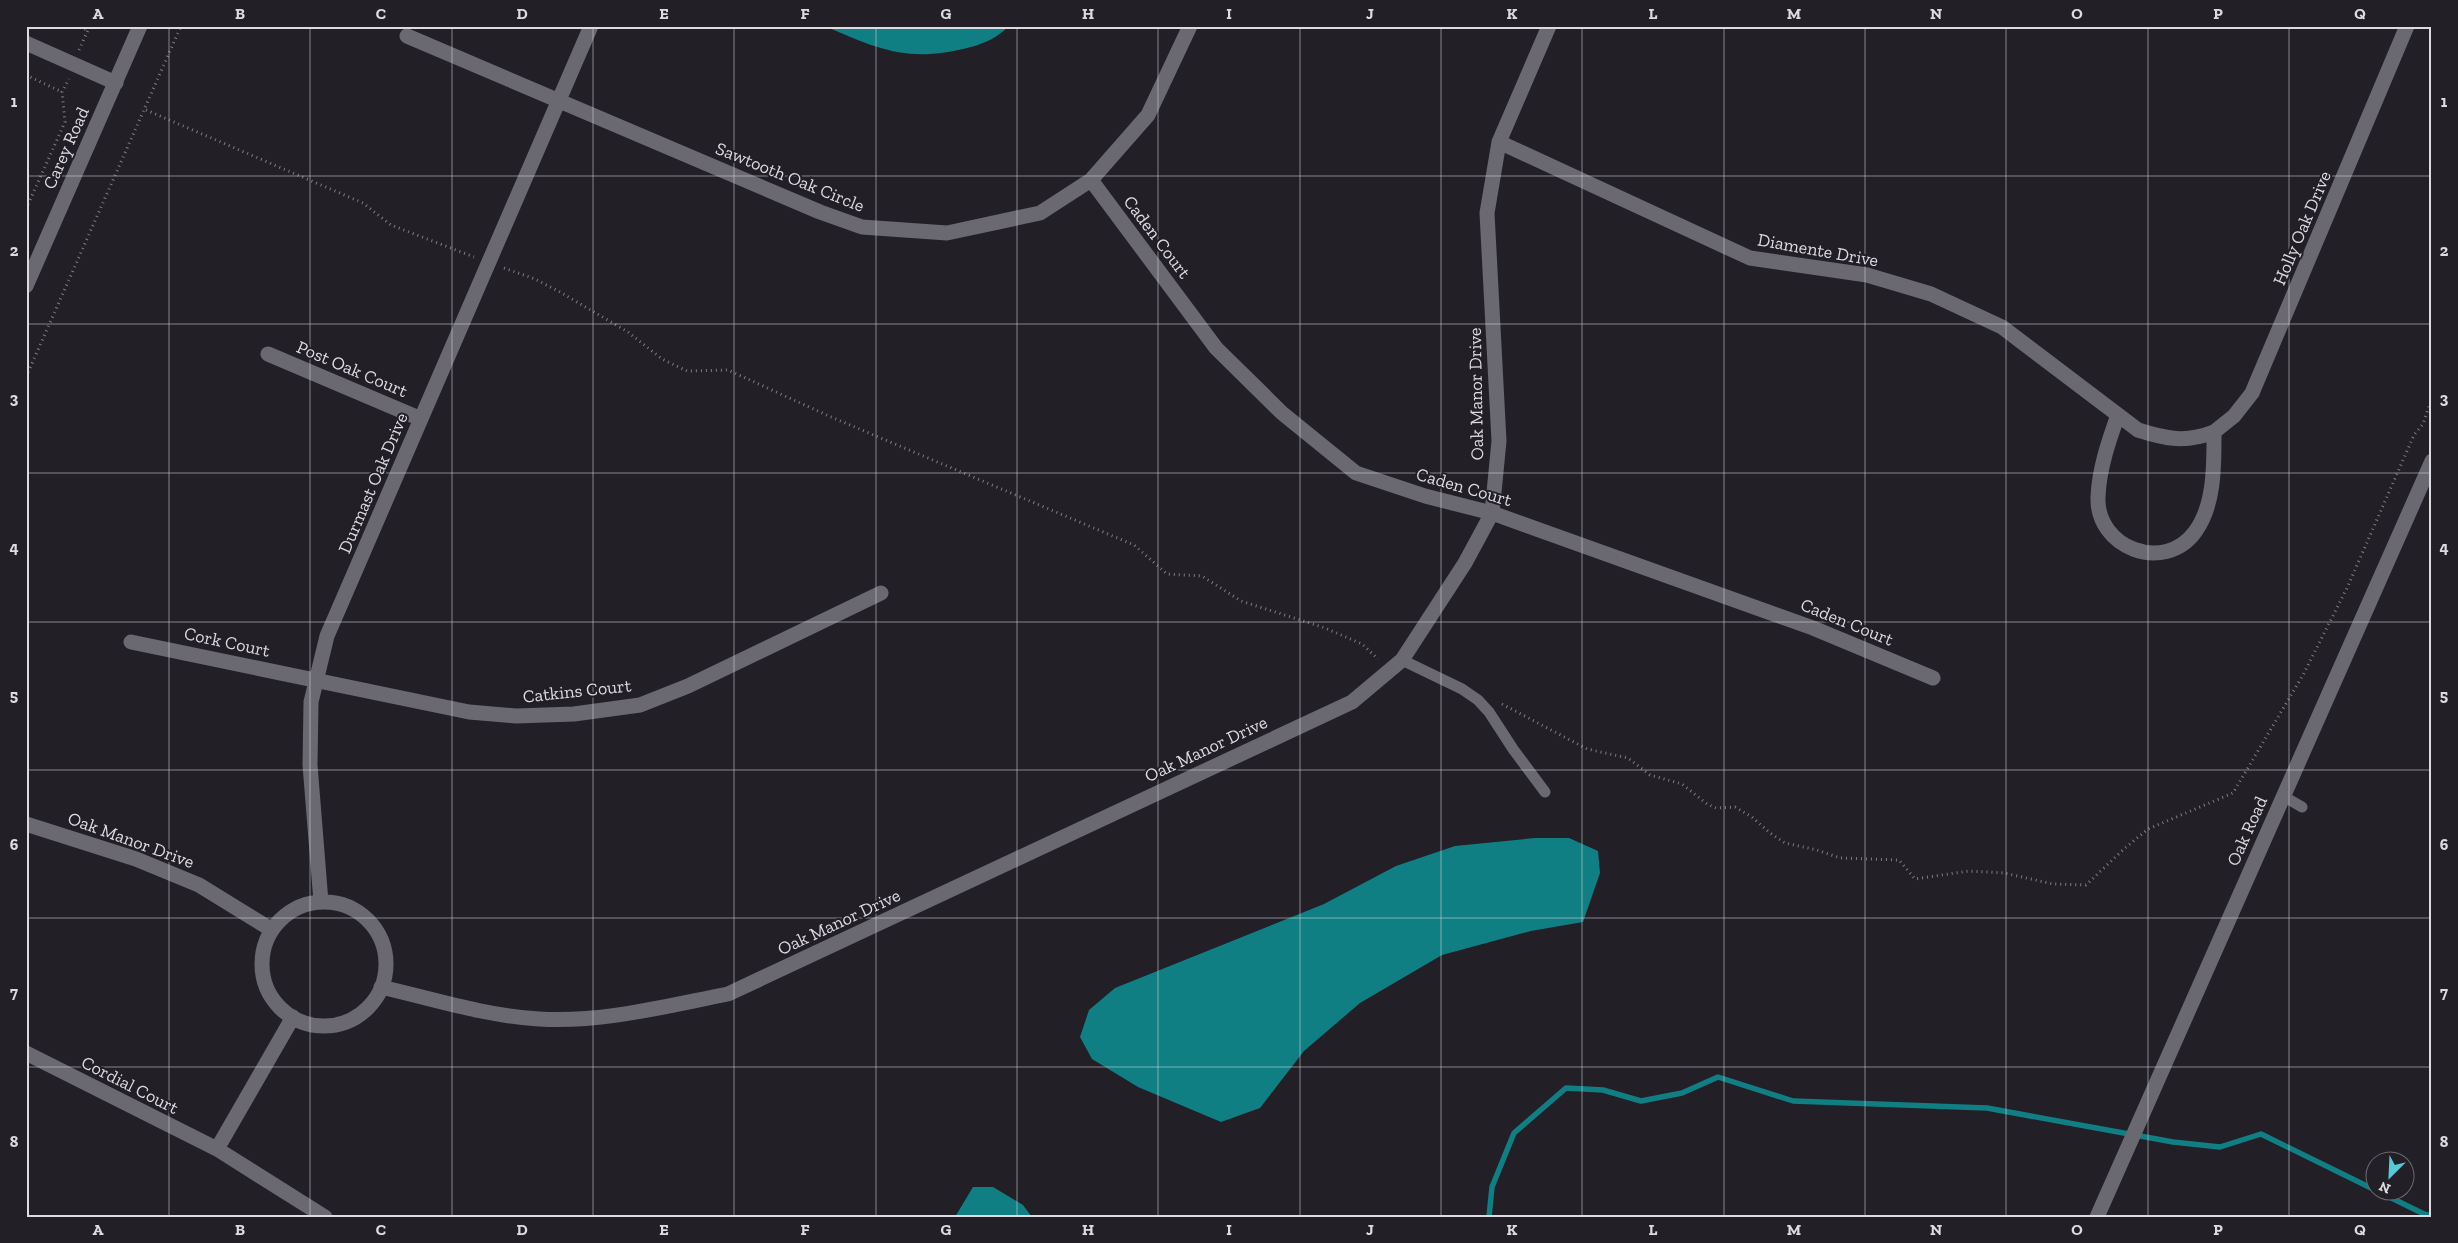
<svg xmlns="http://www.w3.org/2000/svg" width="2458" height="1243" font-family="'Zilla Slab',serif">
  <rect width="100%" height="100%" fill="#221f27"/>
  <path fill="#0f7f84" d="M825,26H1008C1001,36 983,44 971,47C910,63 882,51 825,26Z
    M1535,838H1569L1598,851L1600,873L1583,922L1531,931L1442,955L1360,1003L1304,1051L1260,1108L1221,1122L1138,1087L1092,1059L1080,1037L1089,1010L1115,988L1324,904L1396,866L1455,846Z
    M973,1187H993L1023,1205L1032,1217H955Z"/>
  <g fill="none" stroke-linecap="round" stroke-linejoin="round">
    <path stroke="#0f7f84" stroke-width="5.5" d="M1489,1217L1492,1187L1514,1133L1566,1088L1603,1090L1641,1101L1682,1093L1718,1077L1793,1101L1987,1108L2173,1142L2220,1147L2261,1134L2424,1214L2432,1216"/>
    <path stroke="#7e7c82" stroke-width="3" stroke-dasharray="1 4" stroke-linecap="butt" d="M75,26L88,30L89,26
      M79,50L88,30
      M26,75L62,92
      M146,110L363,203L391,225L474,257
      M26,209L65,122L62,92L69,79
      M504,268L535,279L560,292L628,332L662,359L687,371L728,370L831,417L1134,545L1167,574L1202,576L1241,601L1325,628L1362,644L1378,659
      M26,377L181,26
      M1502,704L1587,749L1628,758L1650,775L1682,784L1707,804L1716,808L1735,807L1752,817L1770,833L1785,843L1817,850L1840,858L1899,860L1915,879L1969,871L2004,873L2053,884L2086,885L2125,848L2148,829L2233,793L2303,675L2347,588L2414,435L2423,424L2432,398"/>
    <path stroke="#6a6870" stroke-width="11" d="M1402,660L1462,689L1478,700L1489,712L1513,749L1545,792
      M2283,796L2302,807"/>
    <path stroke="#6a6870" stroke-width="15" d="M407,36L820,212L862,227L947,233L1040,213L1091,180L1148,115L1190,26
      M26,43L116,83
      M1499,142L1750,258L1867,275L1931,294L2002,327L2138,430C2166,439 2186,443 2214,432C2214,464 2215,505 2195,532C2164,574 2096,548 2098,497C2099,469 2109,440 2118,415
      M1091,180L1216,348L1282,413L1356,473L1425,496L1492,513L1813,628L1933,678
      M268,354L421,419
      M2214,432L2234,416L2252,393L2407,26
      M131,642L469,712L516,716L574,714L640,705L688,686L881,593
      M26,824L136,859L199,885L272,930
      M321,902L310,765L311,702L327,636L591,26
      M262 964a62 62 0 1 1 124 0a62 62 0 1 1-124 0Z
      M381,987C433,999 486,1016 539,1019C602,1023 666,1006 728,994L1352,702L1402,660L1465,563L1492,513L1499,441L1487,213L1499,142L1549,26
      M26,1053L217,1149L325,1217
      M217,1149L293,1017
      M2097,1217L2432,461"/>
    <path stroke="#6a6870" stroke-width="15" d="M26,286L140,26"/>
  </g>
  <path fill="none" stroke="#dcdbe0" stroke-width="1" stroke-opacity="0.55" d="M169,26V1217M310,26V1217M452,26V1217M593,26V1217M734,26V1217M876,26V1217M1017,26V1217M1158,26V1217M1300,26V1217M1441,26V1217M1582,26V1217M1724,26V1217M1865,26V1217M2006,26V1217M2148,26V1217M2289,26V1217M26,176H2432M26,324H2432M26,473H2432M26,622H2432M26,770H2432M26,918H2432M26,1067H2432"/>
  <g text-anchor="middle" stroke-width="4" stroke-linejoin="round" paint-order="stroke">
    <g font-size="18" fill="#dcdbe0" stroke="#221f27">
      <text transform="translate(66 148) rotate(-66)" y="6">Carey Road</text>
      <text transform="translate(790 177) rotate(22)" y="6">Sawtooth Oak Circle</text>
      <text transform="translate(2302 228) rotate(-67)" y="6">Holly Oak Drive</text>
      <text transform="translate(1157 237) rotate(53)" y="6">Caden Court</text>
      <text transform="translate(1818 250) rotate(10)" y="6">Diamente Drive</text>
      <text transform="translate(352 369) rotate(23)" y="6">Post Oak Court</text>
      <text transform="translate(1476 394) rotate(-91)" y="6">Oak Manor Drive</text>
      <text transform="translate(373 483) rotate(-67)" y="6">Durmast Oak Drive</text>
      <text transform="translate(1464 487) rotate(16)" y="6">Caden Court</text>
      <text transform="translate(1847 622) rotate(22)" y="6">Caden Court</text>
      <text transform="translate(227 642) rotate(12)" y="6">Cork Court</text>
      <text transform="translate(577 691) rotate(-6)" y="6">Catkins Court</text>
      <text transform="translate(1206 749) rotate(-25)" y="6">Oak Manor Drive</text>
      <text transform="translate(2247 831) rotate(-66)" y="6">Oak Road</text>
      <text transform="translate(131 840) rotate(20)" y="6">Oak Manor Drive</text>
      <text transform="translate(839 922) rotate(-25)" y="6">Oak Manor Drive</text>
      <text transform="translate(130 1085) rotate(27)" y="6">Cordial Court</text>
    </g>
  </g>
  <rect width="2458" height="1243" fill="none" stroke="#221f27" stroke-width="55"/>
  <g transform="translate(2390 1176) rotate(204)"><circle r="24" fill="#221f27" stroke="#6c6a71"/>
  <path d="M0-4L9 19L0 12L-9 19Z" fill="#52cbd7"/>
  <text y="-8" font-size="14" font-weight="bold" text-anchor="middle" fill="#dcdbe0">N</text>
  </g>
  <rect x="28" y="28" width="2402" height="1188" fill="none" stroke="#dcdbe0" stroke-width="2"/>
  <g font-size="16" text-anchor="middle" font-weight="bold" fill="#dcdbe0">
    <text x="98" y="19">A</text>
    <text x="240" y="19">B</text>
    <text x="381" y="19">C</text>
    <text x="522" y="19">D</text>
    <text x="664" y="19">E</text>
    <text x="805" y="19">F</text>
    <text x="946" y="19">G</text>
    <text x="1088" y="19">H</text>
    <text x="1229" y="19">I</text>
    <text x="1370" y="19">J</text>
    <text x="1512" y="19">K</text>
    <text x="1653" y="19">L</text>
    <text x="1794" y="19">M</text>
    <text x="1936" y="19">N</text>
    <text x="2077" y="19">O</text>
    <text x="2218" y="19">P</text>
    <text x="2360" y="19">Q</text>
    <text x="14" y="107">1</text>
    <text x="2444" y="107">1</text>
    <text x="14" y="256">2</text>
    <text x="2444" y="256">2</text>
    <text x="14" y="404">3</text>
    <text x="2444" y="404">3</text>
    <text x="14" y="553">4</text>
    <text x="2444" y="553">4</text>
    <text x="14" y="701">5</text>
    <text x="2444" y="701">5</text>
    <text x="14" y="850">6</text>
    <text x="2444" y="850">6</text>
    <text x="14" y="998">7</text>
    <text x="2444" y="998">7</text>
    <text x="14" y="1147">8</text>
    <text x="2444" y="1147">8</text>
    <text x="98" y="1235">A</text>
    <text x="240" y="1235">B</text>
    <text x="381" y="1235">C</text>
    <text x="522" y="1235">D</text>
    <text x="664" y="1235">E</text>
    <text x="805" y="1235">F</text>
    <text x="946" y="1235">G</text>
    <text x="1088" y="1235">H</text>
    <text x="1229" y="1235">I</text>
    <text x="1370" y="1235">J</text>
    <text x="1512" y="1235">K</text>
    <text x="1653" y="1235">L</text>
    <text x="1794" y="1235">M</text>
    <text x="1936" y="1235">N</text>
    <text x="2077" y="1235">O</text>
    <text x="2218" y="1235">P</text>
    <text x="2360" y="1235">Q</text>
  </g>
</svg>
